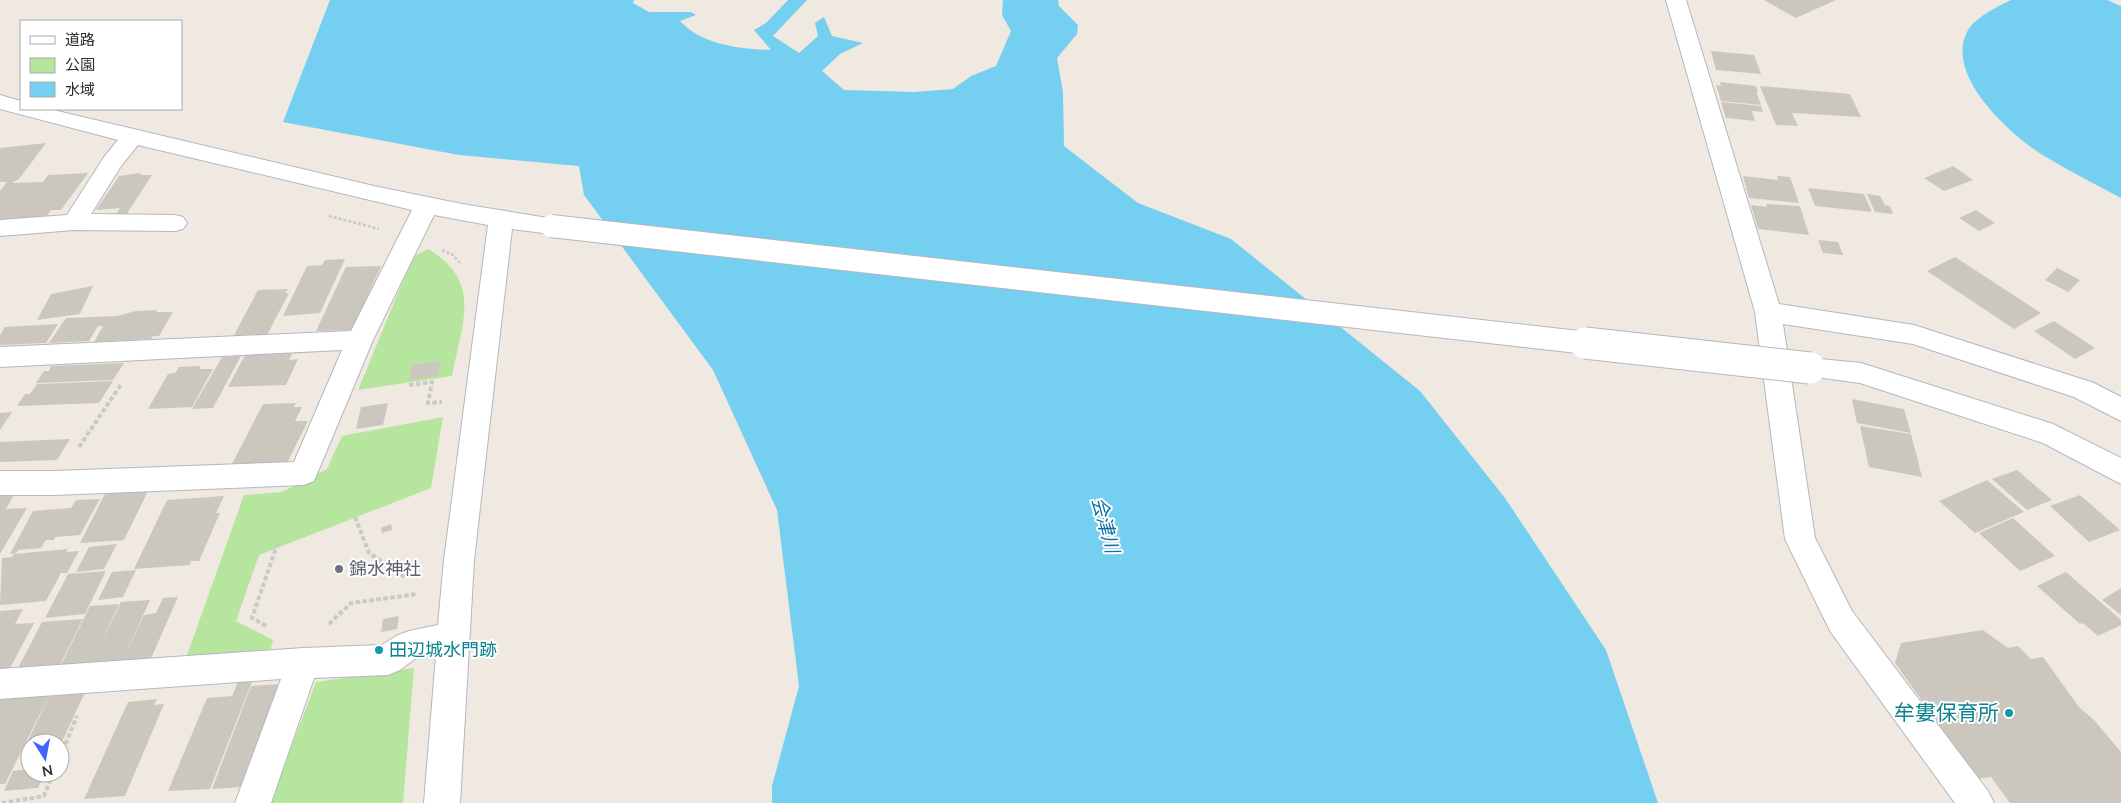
<svg xmlns="http://www.w3.org/2000/svg" width="2121" height="803" font-family="Lato,'Noto Sans JP',sans-serif">
  <rect width="100%" height="100%" fill="#efe9e1"/>
  <path fill="#b6e59e" d="M428,249C484,282 461,325 452,376L358,390L413,257Z
    M443,417L431,488L259,555L236,621L273,640L270,652L186,658L244,495L282,492L327,469L342,436Z
    M414,668L403,803H270L316,682Z"/>
  <path fill="#75cff0" d="M330,0H634L633,3L649,12H691L696,15L680,21C702,45 740,49 771,50L754,30L766,23L788,0H807L773,36L799,53L818,36L815,23L824,17L832,36L863,43L840,54L822,71L844,90L914,92L953,89L971,76L996,66L1011,31L1002,15L1003,0H1058L1059,6L1078,25L1077,34L1057,58L1063,92L1064,146L1138,203L1231,239L1420,391L1505,498L1606,650L1658,803H772V786L799,686L777,510L713,370L584,195L579,166L459,155L283,122Z
    M2011,0H2107L2121,6V198C2095,184 2067,170 2041,154C2009,133 1943,74 1968,30C1975,18 1998,6 2011,0Z"/>
  <path fill="#cbc7bf" d="M1764,0H1836L1796,18Z
    M1711,51L1754,55L1761,74L1716,70Z
    M1720,82L1756,86L1758,92L1756,91L1761,105L1721,101L1716,85L1721,86Z
    M1760,86L1850,94L1861,117L1792,113L1798,126L1776,125Z
    M1721,102L1761,106L1763,112L1752,111L1755,121L1726,118Z
    M46,143L19,179L12,183L43,182L48,175L88,173L61,210H51L41,224L0,225V191L7,182H0V148Z
    M1953,166L1973,180L1944,191L1924,178Z
    M141,173L140,175H152L126,215L115,216L120,208L96,210L119,176Z
    M1743,176L1778,180L1777,176L1790,177L1799,203L1749,198Z
    M1808,188L1864,194L1872,212L1815,206Z
    M1867,194L1880,196L1885,205L1890,206L1893,214L1875,212Z
    M1766,204L1800,206L1809,235L1758,229L1751,205L1767,207Z
    M1976,210L1995,223L1979,231L1959,218Z
    M1818,240L1838,242L1843,255L1823,253Z
    M1955,257L2041,313L2014,329L1927,271Z
    M345,259L320,313L283,316L307,266L322,265L325,260Z
    M381,266L352,330L316,331L346,267Z
    M2057,268L2080,280L2068,292L2045,280Z
    M93,286L80,314L37,320L51,294Z
    M288,289L285,293H289L267,335L233,337L258,290Z
    M157,310L156,312H173L159,336H153L151,339L94,342L103,326H98L89,341L49,343L66,318L117,316L136,311Z
    M2054,321L2095,348L2075,359L2034,331Z
    M58,324L46,343L0,345V335L5,327Z
    M292,354L289,360L298,359L286,385L228,387L245,355Z
    M241,356L213,408L192,409L222,357Z
    M440,361L438,376L409,380L412,365Z
    M124,363L113,380L36,383L44,371H49L51,366Z
    M201,366L199,369H213L192,407L148,409L168,374L175,373L179,367Z
    M113,381L99,403L17,406L25,394H30L37,384Z
    M1852,399L1904,409L1911,433L1857,423Z
    M296,403L294,407H302L295,421H308L287,463L232,464L263,404Z
    M388,403L383,425L356,429L361,407Z
    M12,412L0,430V413Z
    M1860,426L1911,434L1922,477L1869,467Z
    M70,439L57,460L0,462V442Z
    M2017,470L2052,500L2027,510L1992,479Z
    M1987,480L2024,512L1975,533L1939,501Z
    M149,489L124,540L80,543L106,492Z
    M14,495L6,509L27,508L0,554V496Z
    M2080,495L2120,530L2089,542L2050,506Z
    M224,496L216,513H220L199,561H191L190,565L134,569L167,500Z
    M100,499L80,535L55,537L54,540H46L41,548L18,550L16,553L10,554L33,511L71,508L76,500Z
    M2013,518L2055,556L2020,571L1979,533Z
    M391,524L392,530L382,533L381,528Z
    M117,544L104,569L76,572L89,547Z
    M68,549L66,552L79,551L67,573H61L46,601L0,605L2,558L12,557L14,554Z
    M343,564L345,571L336,575L334,567Z
    M136,570L123,597L98,600L112,572Z
    M106,571L85,614L45,618L68,574Z
    M2066,572L2121,620V625L2098,636L2083,623L2080,624L2037,586Z
    M2121,588V615L2102,600Z
    M178,597L149,663L59,669L90,606L119,604L98,650L121,602L150,600L122,662L144,615L156,613L163,598Z
    M23,609L15,624L34,623L8,672L0,673V611Z
    M399,616L397,629L381,632L383,619Z
    M83,619L58,669L16,672L42,622Z
    M1983,630L2008,648L2018,646L2031,659L2043,657L2079,707L2094,720L2121,752V803H2010L1991,777L1978,779L1895,663L1901,643Z
    M253,679L210,789L168,791L207,698L232,696L239,680Z
    M280,684L242,787L212,789L251,686Z
    M86,690L60,746V743H30V756H21L50,694Z
    M50,694L5,784H0V699Z
    M157,699L154,705L164,704L125,796L84,799L128,702Z
    M30,769V773H45L38,788L4,791L13,771Z"/>
  <g fill="none" stroke-linecap="round" stroke-linejoin="round">
    <g stroke="#b4b7c1" stroke-width="2">
      <path id="minor" d="M1666,0H1686L1779,304L1914,325L2094,383L2121,397V421L2074,397L1913,344L1783,324L1815,538L1852,611L1988,791L1994,803H1955L1830,631L1785,539L1755,312Z
        M0,95L21,101V109H49L374,186L462,204L560,220L563,226L560,232L551,234L512,229L474,560L460,803H424L436,655L416,658L400,670L388,675L314,678L271,803H235L281,679L0,699V669L303,648L382,645L398,635L409,631L438,625L444,560L488,225L434,215L373,340L314,481L304,485L55,495H0V471H55L294,462L342,350L0,367V347L351,331L412,210L138,145L121,166L91,214L175,215L183,217L187,223L183,229L175,231L74,230L0,236V220L67,215L104,157L118,140L0,109Z
        M1810,358L1861,363L2053,424L2121,458V484L2043,443L1860,383L1801,375L1797,368L1801,361Z"/>
    </g>
    <path stroke="#c9c9c9" stroke-width="2.5" stroke-dasharray="3 2" stroke-linecap="butt" d="M329,216L379,229
      M442,250L453,255L460,263"/>
    <path stroke="#c9c9c9" stroke-width="4" stroke-dasharray="4.5 2.5" stroke-linecap="butt" d="M409,385L432,382L428,403L442,402
      M79,447L122,383
      M355,517L369,553L405,577
      M329,624L351,603L418,594
      M266,626L252,618L278,542
      M60,757L77,716
      M2,803L44,796L53,773"/>
    <use href="#minor" fill="#fff" fill-rule="evenodd"/>
    <g stroke="#b4b7c1" stroke-width="24" stroke-linecap="butt">
      <path id="minor-bridge-far1" d="M551,226L1596,344"/>
    </g>
    <g stroke="#b4b7c1" stroke-width="33" stroke-linecap="butt">
      <path id="minor-bridge" d="M1585,343L1810,368"/>
    </g>
    <use href="#minor-bridge-far1" stroke="#fff" stroke-width="22"/>
    <use href="#minor-bridge" stroke="#fff" stroke-width="31"/>
  </g>
  <circle fill="#6b7280" stroke="#fff" stroke-width="2" cx="339" cy="569" r="5"/>
  <g fill="#0f9aa8" stroke="#fff" stroke-width="2">
    <circle cx="379" cy="650" r="5"/>
    <circle cx="2009" cy="713" r="5"/>
  </g>
  <g text-anchor="middle" stroke-width="4" stroke-linejoin="round" paint-order="stroke">
    <g font-size="18" fill="#5b616d" stroke="#fff" text-anchor="start">
      <text x="349" y="575">錦水神社</text>
    </g>
    <g font-size="18" fill="#0d838f" stroke="#fff" text-anchor="start">
      <text x="389" y="656">田辺城水門跡</text>
    </g>
    <g font-size="19" font-style="italic" fill="#0d6fa3" stroke="#fff">
      <text transform="translate(1106 525) rotate(75)" y="7">会津川</text>
    </g>
    <g font-size="21" fill="#0d838f" stroke="#fff" text-anchor="end">
      <text x="1999" y="720">牟婁保育所</text>
    </g>
  </g>
  <rect x="20" y="20" width="162" height="90" fill="#ffffff" stroke="#ababab"/>
  <rect x="30" y="36" width="25" height="8" fill="#ffffff" stroke="#ababab"/>
  <text x="65" y="45" font-size="15" fill="#2e2e2e">道路</text>
  <rect x="30" y="58" width="25" height="15" fill="#b6e59e" stroke="#ababab"/>
  <text x="65" y="70" font-size="15" fill="#2e2e2e">公園</text>
  <rect x="30" y="82" width="25" height="15" fill="#75cff0" stroke="#ababab"/>
  <text x="65" y="95" font-size="15" fill="#2e2e2e">水域</text>
  <g transform="translate(45 758) rotate(169)"><circle r="24" fill="#ffffff" stroke="#ababab"/>
  <path d="M0-4L9 19L0 12L-9 19Z" fill="#4264fb"/>
  <text y="-8" font-size="14" font-weight="bold" text-anchor="middle" fill="#2e2e2e">N</text>
  </g>
</svg>
